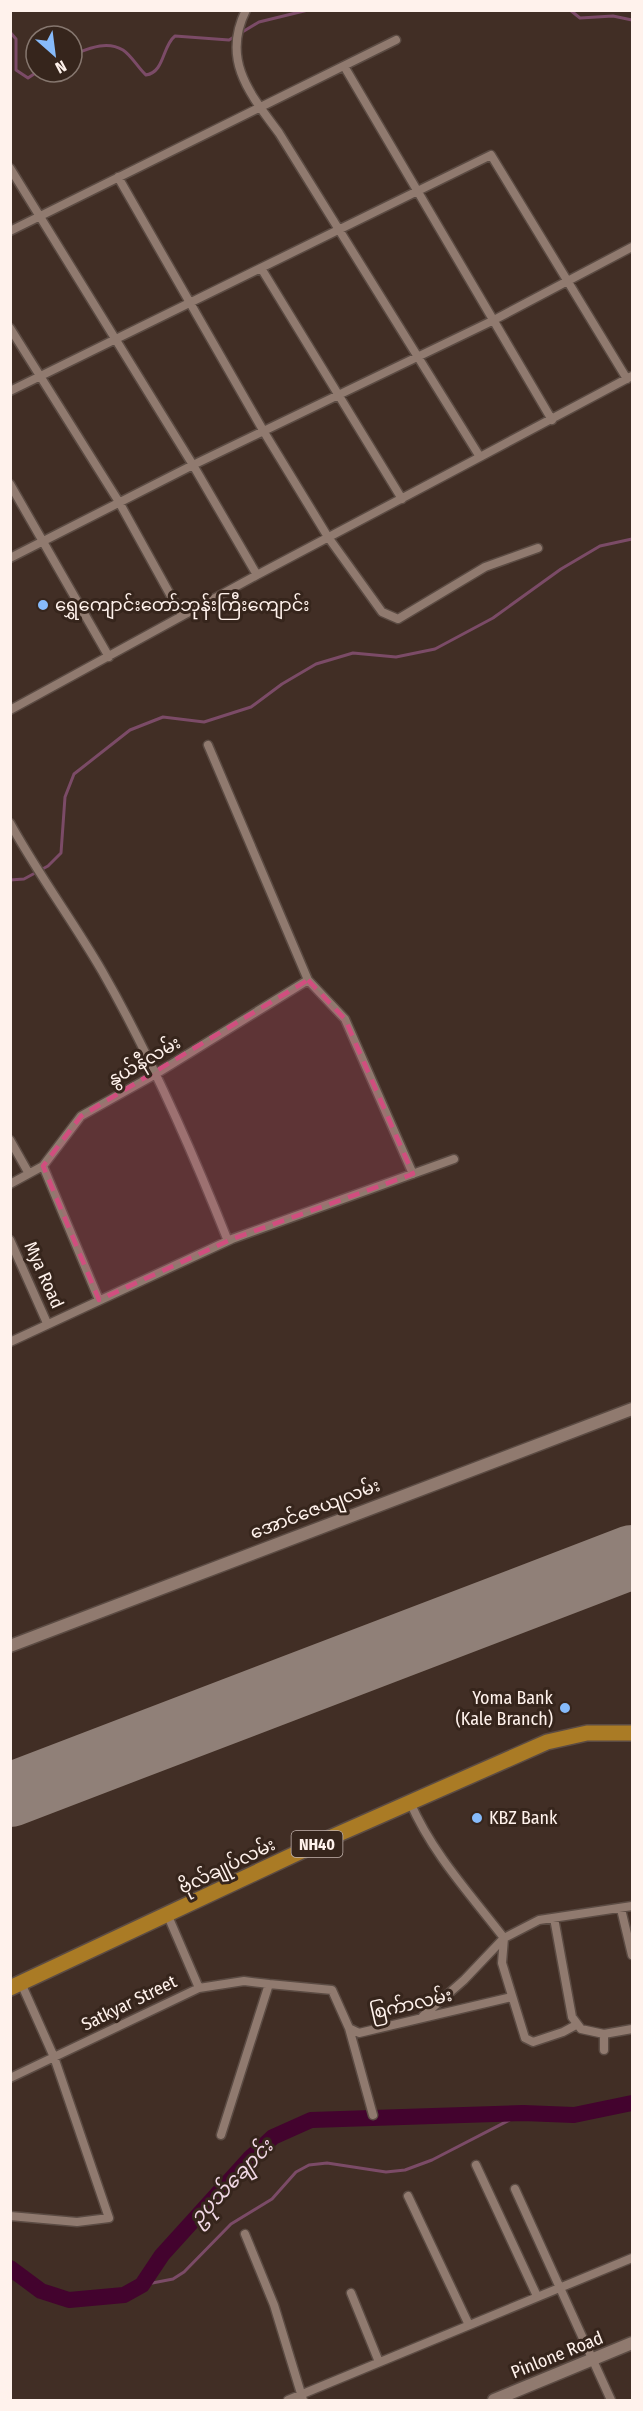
<svg xmlns="http://www.w3.org/2000/svg" width="643" height="2411" font-family="'Fira Sans Condensed','Noto Sans Myanmar',sans-serif">
  <rect width="100%" height="100%" fill="#412e25"/>
  <g fill="none" stroke-linecap="round" stroke-linejoin="round">
    <path stroke="#7b4b67" stroke-width="3" d="M570,10L580,18L613,16L632,20
      M10,32L16,39V70L28,78L37,72
      M72,55C88,49 106,40 123,50C132,56 138,68 146,75C165,72 162,46 175,36L229,40L259,22L308,10
      M10,880L24,879L48,866L61,853L65,797L74,774L130,730L163,717L204,722L251,707L282,684L316,664L353,653L396,657L435,649L493,618L561,569L600,546L632,539
      M142,2285L173,2279L184,2272L231,2224L272,2199L296,2172L309,2165L327,2163L386,2172L405,2170L432,2160L523,2113"/>
    <path stroke="#43032e" stroke-width="16" d="M10,2268L41,2291L69,2300L124,2295L142,2285L162,2255L249,2159L273,2137L311,2120L523,2113L574,2115L632,2103"/>
    <path stroke="#908078" stroke-width="64" d="M10,1795L632,1557"/>
    <g stroke="#5b4b43" stroke-width="11">
      <path id="street" d="M344,66L552,420
        M10,168L193,465L257,575
        M118,177L264,432L328,537L382,612L398,619L485,567L538,548
        M10,231L396,40
        M261,268L402,499
        M10,328L119,502L182,616
        M10,391L491,155L627,379
        M480,457L632,376
        M10,484L109,657
        M10,558L193,465L492,321L632,247
        M10,710L257,575L480,457L279,133C250,94 221,60 246,10
        M208,745L308,980L345,1019L413,1174
        M10,823C38,874 73,921 102,971C149,1053 193,1153 228,1241
        M10,1140L28,1172
        M43,1166L99,1300
        M10,1184L43,1166L81,1116L154,1075L308,980
        M10,1240L47,1323
        M10,1342L232,1239L454,1159
        M410,1802C432,1853 470,1894 504,1938L464,1980L423,2016
        M621,1909L632,1955
        M168,1916L199,1988
        M554,1918L572,2017L581,2029L604,2034V2050
        M576,2025L563,2032L533,2042L525,2038L502,1963L504,1938L539,1920L632,1906
        M349,2028L373,2115
        M604,2034L632,2029
        M10,2078L199,1988L244,1981L269,1984
        M221,2135L269,1984L332,1990L349,2028L359,2033L512,1997
        M476,2165L537,2296
        M515,2189L611,2400
        M408,2196L469,2325
        M10,2216L77,2222L109,2218L54,2057L21,1983
        M245,2234L274,2305L303,2400
        M351,2293L379,2362
        M288,2400L632,2258"/>
    </g>
    <g stroke="#5b4b43" stroke-width="15">
      <path id="secondary" d="M10,1646L632,1409
        M494,2400L632,2343"/>
    </g>
    <g stroke="#5b4b43" stroke-width="18">
      <path id="highway" d="M10,1988L325,1840L547,1742L587,1733H632"/>
    </g>
    <use href="#street" stroke="#907a6f" stroke-width="8"/>
    <use href="#secondary" stroke="#907a6f" stroke-width="12"/>
    <use href="#highway" stroke="#aa7b25" stroke-width="15"/>
  </g>
  <path fill="#d14e7f" fill-opacity="0.2" stroke="#d14e7f" stroke-width="4.5" stroke-dasharray="12 8" stroke-linejoin="round" d="M308,980L345,1019L413,1174L232,1239L99,1300L43,1166L81,1116Z"/>
  <g fill="#87bbfb" stroke="#36251c" stroke-width="2">
    <circle cx="43" cy="605" r="6"/>
    <circle cx="565" cy="1708" r="6"/>
    <circle cx="477" cy="1818" r="6"/>
  </g>
  <g text-anchor="middle" stroke-width="6" stroke-linejoin="round" paint-order="stroke">
    <rect fill="#36251c" stroke="#c3b4ae" stroke-width="1.5" x="291.5" y="1831" width="51" height="26" rx="4.5"/>
    <g font-size="16" font-weight="bold" fill="#fff2ec">
      <text x="317" y="1850">NH40</text>
    </g>
    <g font-size="18" fill="#fff2ec" stroke="#36251c" text-anchor="start">
      <text x="55" y="611">ရွှေကျောင်းတော်ဘုန်းကြီးကျောင်း</text>
      <text x="553" y="1704" text-anchor="end">Yoma Bank<tspan x="553" dy="21">(Kale Branch)</tspan></text>
      <text x="489" y="1824">KBZ Bank</text>
    </g>
    <g font-size="18" fill="#fff2ec" stroke="#36251c">
      <text transform="translate(144 1061) rotate(-30)" y="6">နွယ်နီလမ်း</text>
      <text transform="translate(44 1275) rotate(66)" y="6">Mya Road</text>
      <text transform="translate(315 1509) rotate(-21)" y="6">အောင်ဇေယျလမ်း</text>
      <text transform="translate(227 1866) rotate(-26)" y="6">ဗိုလ်ချုပ်လမ်း</text>
      <text transform="translate(129 2003) rotate(-26)" y="6">Satkyar Street</text>
      <text transform="translate(411 2004) rotate(-13)" y="6">စြက်ာလမ်း</text>
      <text transform="translate(557 2355) rotate(-22)" y="6">Pinlone Road</text>
    </g>
    <g font-size="20" font-style="italic" fill="#f1d8e5" stroke="#36251c">
      <text transform="translate(231 2182) rotate(-46)" y="7">ဥပုသ်ချောင်း</text>
    </g>
  </g>
  <rect width="643" height="2411" fill="none" stroke="#fff2ec" stroke-width="24"/>
  <g transform="translate(54 54) rotate(152)"><circle r="28" fill="#36251c" stroke="#86776f" stroke-width="1.5"/>
  <path d="M0-4.5L10 22L0 15L-10 22Z" fill="#87bbfb"/>
  <text y="-9" font-size="16" font-weight="bold" text-anchor="middle" fill="#fff2ec">N</text>
  </g>
</svg>
